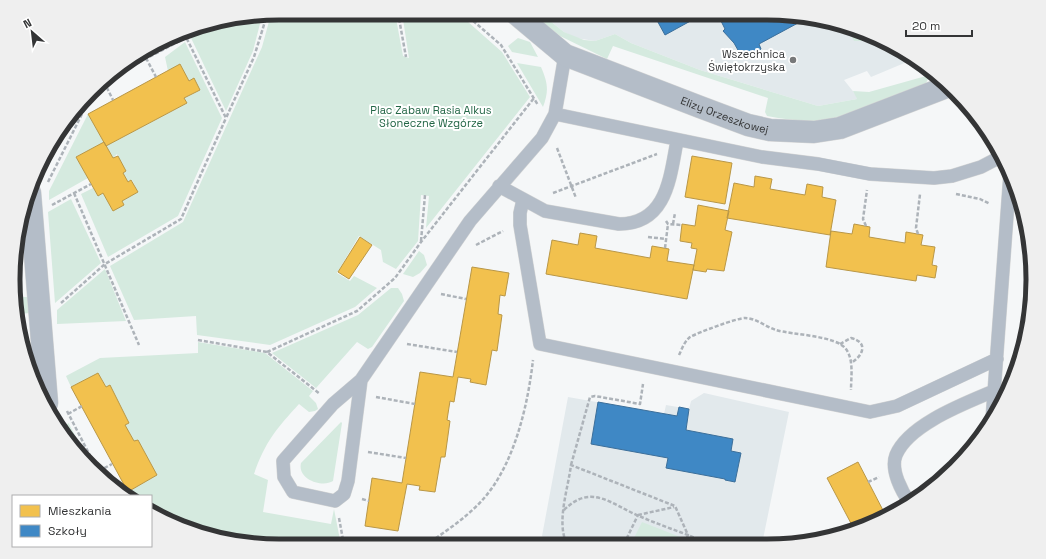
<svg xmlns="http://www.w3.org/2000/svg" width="1046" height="559" font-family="'Space Grotesk',sans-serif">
  <rect width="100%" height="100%" fill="#f5f7f8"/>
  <path fill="#e2e9ec" d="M540,13L784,14L836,22L900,49L914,59L871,77L867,71L844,80L856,95L857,99L818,106L700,70L631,43L615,34L595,41L576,38L564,32Z
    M704,393L789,412L762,544L550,545L542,536L568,397L664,414L666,405L689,409L691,401Z"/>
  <path fill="#d5eadf" d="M280,13H395L403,56L409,58L402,13H458L502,52L530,97L426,228L429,196L421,195L418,241L396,269L383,262L381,250L359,236L337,273L350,281L354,276L377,288L355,307L270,345L197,335L196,316L134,320L110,266L183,222L262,47L271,14Z
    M530,13H540L564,32L584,40L595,41L615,34L631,43L700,70L818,106L857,99L853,91L869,92L926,76L929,77L926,83L918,87C886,100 853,117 819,121C802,122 784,119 767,116L765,112L768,98L613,46L607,59L560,36Z
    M262,16L253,51L226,111L191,38L220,23Z
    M847,27L871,37L864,41H854Z
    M518,38L530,42L538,57L512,52L508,46Z
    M185,42L222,118L178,216L108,257L81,194L93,188L98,196L103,193L113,211L124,205L122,201L138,192L132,180L128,182L123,173L126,171L117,154L113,158L106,146L187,103L184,98L200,90L194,79L189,81L180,64L168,71L165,57Z
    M138,57L139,60L112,74L117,68Z
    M517,63L541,67C548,83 549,91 543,107Z
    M82,106L79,110L41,179L40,171L58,132Z
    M88,114L104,142L76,157L88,178L49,200V191Z
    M71,199L101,263L55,303L48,212Z
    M419,251L424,255L427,265L420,273L413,277L403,274Z
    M105,269L126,321L57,324V310Z
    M391,288H398L402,294L404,301L372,347L368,349L357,342L316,388L272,353L358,315Z
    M14,293L15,297H28L30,313L18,314Z
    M198,342L265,353L313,391L309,396L316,403L318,409L315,411L309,412L299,404C277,428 265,442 254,474L268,480L263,512L331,524L334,509L341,545H262L210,537L151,512V496H134L131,490L157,475L138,440L134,441L125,425L129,423L98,373L71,387L66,376L100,358L198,353Z
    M341,422L342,423L333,481C322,488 297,479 301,463Z
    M69,423V424L91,465L79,455L62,427Z
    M642,522L698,544H631Z"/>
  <path fill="#f2c14e" stroke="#b99747" d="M180,64L189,81L194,78L200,90L184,98L187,103L106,146L88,114Z
    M104,142L113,158L118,156L126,171L123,173L128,182L131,180L138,192L122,201L124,205L113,211L103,193L98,196L76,157Z
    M692,156L732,163L725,204L685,197Z
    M755,176L772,179L770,189L805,195L807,184L823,187L822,197L836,200L830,235L727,218L734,183L754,187Z
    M698,205L729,211L725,230L732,232L724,271L707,269L706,272L693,270L697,249L691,248L692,243L680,241L682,224L695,226Z
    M854,224L870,227L869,237L905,243L906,232L923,235L921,245L935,247L932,265L937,266L935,278L917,275L916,281L826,267L831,231L852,234Z
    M580,233L597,236L595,248L650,258L652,246L669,249L667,261L694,265L687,299L546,274L552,240L578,245Z
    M360,237L372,245L349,279L338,272Z
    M472,267L509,273L505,296L500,295L498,314L502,315L497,351L492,350L486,385L470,382L471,379L458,377L454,402L450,401L447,420L450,421L445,457H441L435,492L419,490L420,486L407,484L398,531L365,526L372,478L402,483L420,372L453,377Z
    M98,373L106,387L110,385L129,423L125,425L134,441L138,440L157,475L131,490L134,496H129L125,493L128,492L71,387Z
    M858,462L886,516L868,526L854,529L827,478Z"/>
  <path fill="#3f88c5" stroke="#3c6f9a" d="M653,13H705L665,35Z
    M717,13L784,14L804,17L796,21L798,23L759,44L761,49L743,59L734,43L723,31L725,29Z
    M598,402L677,416L679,407L689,409L686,430L733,439L731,451L741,453L735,482L725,480V479L666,468L668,458L591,444Z"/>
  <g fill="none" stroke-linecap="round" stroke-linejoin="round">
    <g stroke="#d3d4d4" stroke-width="14">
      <path id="lane" d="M555,114L762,157L818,164L870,174L934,178L952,176L981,167L1002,156
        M499,186L545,211L619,224C667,224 670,177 677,141
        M523,200L520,213V225L540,344L870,412L897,406L997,359
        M361,380L348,481L344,494L335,501L293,492L284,477L283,461L333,404L361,380L470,221L542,138L555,114L565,55
        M992,420L1010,174
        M910,503C902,492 890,470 896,455C909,424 966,403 994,391"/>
    </g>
    <g stroke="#d3d4d4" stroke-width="23">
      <g id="street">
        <path id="s1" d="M515,13L565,55L700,107L748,125L770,130L814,132L840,128L949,86"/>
        <path d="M30,193L47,403"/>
      </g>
    </g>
    <path stroke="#adb3b9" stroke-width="2.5" stroke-dasharray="4 2" stroke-linecap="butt" d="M398,13L406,57
      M464,13L501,45L538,105
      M184,33L226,118L254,57L267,15
      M146,58L156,77
      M107,79L210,25
      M104,82L113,100
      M557,148L576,198
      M48,182L84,110L99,87
      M74,193L139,345
      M553,193L657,154
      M956,194L980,199L990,204
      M52,205L91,184
      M666,221L668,224L682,225
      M673,224L675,213
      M866,226L863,219L867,190
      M918,234L916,228L920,194
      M648,237L666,239
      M421,241L425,195
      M476,245L503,231
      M665,248L668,224
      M441,294L466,299
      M61,303L105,264L181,219L226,118
      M198,340L267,352L320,394
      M407,344L457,352
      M840,344L851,338C868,342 864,355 851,363
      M267,352L357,311L395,278L421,242L534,98
      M679,355C682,349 684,342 690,337C697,333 737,318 745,318C756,318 766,327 776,330C792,335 835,335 846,349C854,360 851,377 851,390
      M376,397L415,404
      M67,411L98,471
      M68,414L82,406
      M368,452L406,458
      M571,465L590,397L595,396L640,404L643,384
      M99,471L112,464
      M868,482L879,477
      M362,499L369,501
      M564,510C591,483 611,504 639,516C655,523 672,529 688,535L675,506L571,465C568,489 556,523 567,544
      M638,515L674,507
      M339,518L344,545
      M624,544L638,515
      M684,544L688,535L709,544
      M426,545C446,531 469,516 485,497C515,462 528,404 533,360"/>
    <use href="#lane" stroke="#b4bdc8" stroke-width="13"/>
    <use href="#street" stroke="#b4bdc8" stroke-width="22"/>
  </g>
  <circle fill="#78797a" stroke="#fff" stroke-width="1.5" cx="793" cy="60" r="4"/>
  <g text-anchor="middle" stroke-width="4" stroke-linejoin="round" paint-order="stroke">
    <g font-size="11" fill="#343536" stroke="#fff" text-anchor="end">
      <text x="785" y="58">Wszechnica<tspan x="785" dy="13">Świętokrzyska</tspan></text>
    </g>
    <g font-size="11" fill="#236646" stroke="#fff">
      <text x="431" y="114">Plac Zabaw Rasia Alkus<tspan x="431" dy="13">Słoneczne Wzgórze</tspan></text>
    </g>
    <g font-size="11" fill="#343536" stroke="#fff">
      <text dy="4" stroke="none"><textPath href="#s1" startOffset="236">Elizy Orzeszkowej</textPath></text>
    </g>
  </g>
  <path d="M0 0H1046V559H0ZM279 20H767A259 259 0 0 1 1026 279V280A259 259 0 0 1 767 539H279A259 259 0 0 1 20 280V279A259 259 0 0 1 279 20Z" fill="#efefef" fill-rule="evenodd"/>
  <path fill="none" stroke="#343536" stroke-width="5" d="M279 20H767A259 259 0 0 1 1026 279V280A259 259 0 0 1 767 539H279A259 259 0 0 1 20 280V279A259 259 0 0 1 279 20Z"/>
  <rect x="12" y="495" width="140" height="52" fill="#ffffff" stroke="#aeaeaf"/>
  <rect x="20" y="505" width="20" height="12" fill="#f2c14e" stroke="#aeaeaf"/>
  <text x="48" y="515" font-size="12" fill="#343536">Mieszkania</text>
  <rect x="20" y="525" width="20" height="12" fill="#3f88c5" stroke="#aeaeaf"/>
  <text x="48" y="535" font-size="12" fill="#343536">Szkoły</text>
  <g transform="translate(32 32) rotate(332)" stroke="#ffffff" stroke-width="3" paint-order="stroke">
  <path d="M0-3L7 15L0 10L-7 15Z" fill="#343536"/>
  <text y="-6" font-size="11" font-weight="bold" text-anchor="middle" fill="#343536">N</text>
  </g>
  <path d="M906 30v6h66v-6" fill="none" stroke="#343536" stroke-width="2"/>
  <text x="912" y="30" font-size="12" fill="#343536" stroke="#ffffff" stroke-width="3" paint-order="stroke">20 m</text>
</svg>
